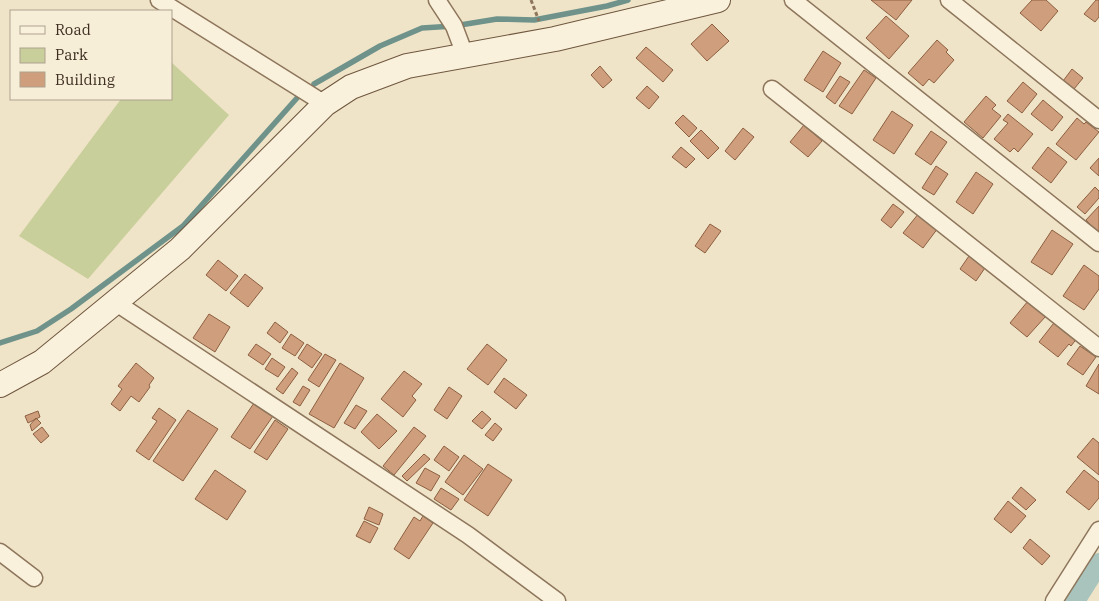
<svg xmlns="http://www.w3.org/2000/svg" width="1099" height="601" font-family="'IBM Plex Serif',serif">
  <rect width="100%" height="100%" fill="#f0e4c8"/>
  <path fill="#c9cf9b" d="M171,62L229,115L88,279L19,236L121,99H171Z"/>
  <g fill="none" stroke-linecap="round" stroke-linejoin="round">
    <path stroke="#6f938a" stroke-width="5.5" d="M314,84L380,46L422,28L454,26L497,19L534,20L607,6L628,0
      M0,343L37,331L71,309L183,226L297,98"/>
    <path stroke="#a9c4bc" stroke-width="20" d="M1075,601L1099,563"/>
  </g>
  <path fill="#cf9f7d" stroke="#8d5f41" d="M871,0H912L896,20Z
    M1032,0H1046L1058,11L1041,31L1020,13Z
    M1096,0H1099V17L1095,22L1084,14Z
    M886,16L909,36L889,59L866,38Z
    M712,24L729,41L707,61L691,44Z
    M937,40L948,50L946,52L954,60L934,83L929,79L923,86L908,73Z
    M646,47L673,70L663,82L636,58Z
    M823,51L841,63L823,92L804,80Z
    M600,66L612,80L603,88L591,75Z
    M1072,69L1083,78L1074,89L1063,81Z
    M864,70L876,78L852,114L839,106Z
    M840,76L850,82L835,104L826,97Z
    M1023,82L1037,94L1022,113L1007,101Z
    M647,86L659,97L649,109L636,98Z
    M986,96L996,105L992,109L1001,116L983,138L964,122Z
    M1043,100L1063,117L1052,131L1031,114Z
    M892,111L913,125L894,154L873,140Z
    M1008,114L1033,134L1018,152L1014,148L1010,152L994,139L1008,123L1003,120Z
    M683,115L697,128L689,137L675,123Z
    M1077,118L1084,124L1086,122L1099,132L1076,160L1056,144Z
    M804,125L822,141L808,157L790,142Z
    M743,128L754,137L735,160L725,151Z
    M701,130L719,148L708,159L690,141Z
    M931,131L947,142L931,165L915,154Z
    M681,147L695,159L686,168L672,157Z
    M1048,147L1067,162L1051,183L1032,168Z
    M1099,158V176L1090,168Z
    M936,166L948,174L934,195L922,188Z
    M976,172L993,184L973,214L956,202Z
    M1095,187L1099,191V198L1085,214L1077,207Z
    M893,204L904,212L891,228L881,220Z
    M1099,206V231L1098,232L1086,220Z
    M919,213L938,228L923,248L903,233Z
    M710,224L721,231L705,253L695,246Z
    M1052,230L1073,244L1052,275L1031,262Z
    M971,253L987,265L976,281L960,269Z
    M218,260L238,276L226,291L206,275Z
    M1084,265L1099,276V289L1084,310L1063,296Z
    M245,274L263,288L248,307L230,293Z
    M1028,301L1046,316L1027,337L1010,323Z
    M209,314L230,327L215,352L193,338Z
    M1057,319L1078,337L1071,346L1069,344L1058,357L1039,342Z
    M275,322L288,332L280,343L267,333Z
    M291,334L304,343L295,356L282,348Z
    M256,344L271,354L263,365L248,355Z
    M307,344L322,354L312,368L298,358Z
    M487,344L507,360L488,385L467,369Z
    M1080,346L1096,357L1083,375L1067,364Z
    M325,354L336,360L319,387L308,380Z
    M272,358L285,367L278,377L265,369Z
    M136,363L154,378L149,385L150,387L139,402L131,396L120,411L111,404L122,389L118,386Z
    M340,363L364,378L334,428L309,414Z
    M1099,364V394L1086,386Z
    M292,368L298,373L283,394L276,389Z
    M404,371L422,384L412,396L416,400L403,417L381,399Z
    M504,378L527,395L516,409L494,392Z
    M303,386L310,390L300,406L293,402Z
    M449,387L462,396L447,419L434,410Z
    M254,403L273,416L250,449L231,437Z
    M356,405L367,411L355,429L344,423Z
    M159,408L176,420L149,460L136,451L157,421L152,418Z
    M188,410L218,429L183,481L153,461Z
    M38,411L40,417L28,423L25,416Z
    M482,411L491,419L482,429L472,421Z
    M377,414L397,431L379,449L361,432Z
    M36,418L41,423L32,431L30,425Z
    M275,420L288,429L267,460L254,452Z
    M495,423L502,429L493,441L485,435Z
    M42,427L49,436L41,443L33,434Z
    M414,427L426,436L394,475L383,466Z
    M1093,438L1099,443V475L1077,457Z
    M444,446L459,457L449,471L434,460Z
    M424,454L430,459L407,481L402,476Z
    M464,455L483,469L463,495L445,482Z
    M488,464L512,480L488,516L464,500Z
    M425,468L440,476L431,491L416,483Z
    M215,470L246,491L227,520L195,499Z
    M1084,470L1099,482V498L1089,510L1066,492Z
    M1021,487L1036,500L1026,510L1012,498Z
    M441,488L459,499L451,510L434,499Z
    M1008,501L1026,516L1011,533L994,519Z
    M369,507L383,514L379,525L364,519Z
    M423,516L433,523L409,559L394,549L414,517L420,521Z
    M364,521L378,528L370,543L356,536Z
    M1030,539L1050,556L1042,565L1023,548Z"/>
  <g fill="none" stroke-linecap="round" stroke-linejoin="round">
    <g stroke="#8d765c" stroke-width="19">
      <path id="street" d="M159,0L325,104
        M437,0L454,26L465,55
        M793,0L1099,243
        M949,0L1099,120
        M772,89L1099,348
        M115,302L468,535L557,601
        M0,552L34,578
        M1054,601L1099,530"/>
    </g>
    <g stroke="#6f573f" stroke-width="26">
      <path id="secondary" d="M0,385L42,362L180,249L325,104L351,87L407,66L555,39L718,0"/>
    </g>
    <path stroke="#8d765c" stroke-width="3" stroke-dasharray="4 2.5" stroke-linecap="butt" d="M531,0L539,21"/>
    <use href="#street" stroke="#faf1dc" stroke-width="16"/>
    <use href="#secondary" stroke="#faf1dc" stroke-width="24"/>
  </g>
  <rect x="10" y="10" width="162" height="90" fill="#f7eed8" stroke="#ada18e"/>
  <rect x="20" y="26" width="25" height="8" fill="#faf1dc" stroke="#ada18e"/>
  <text x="55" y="35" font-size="15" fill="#3d2e20">Road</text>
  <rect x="20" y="48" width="25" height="15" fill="#c9cf9b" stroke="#ada18e"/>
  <text x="55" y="60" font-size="15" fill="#3d2e20">Park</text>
  <rect x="20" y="72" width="25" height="15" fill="#cf9f7d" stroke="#ada18e"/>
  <text x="55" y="85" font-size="15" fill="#3d2e20">Building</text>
</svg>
